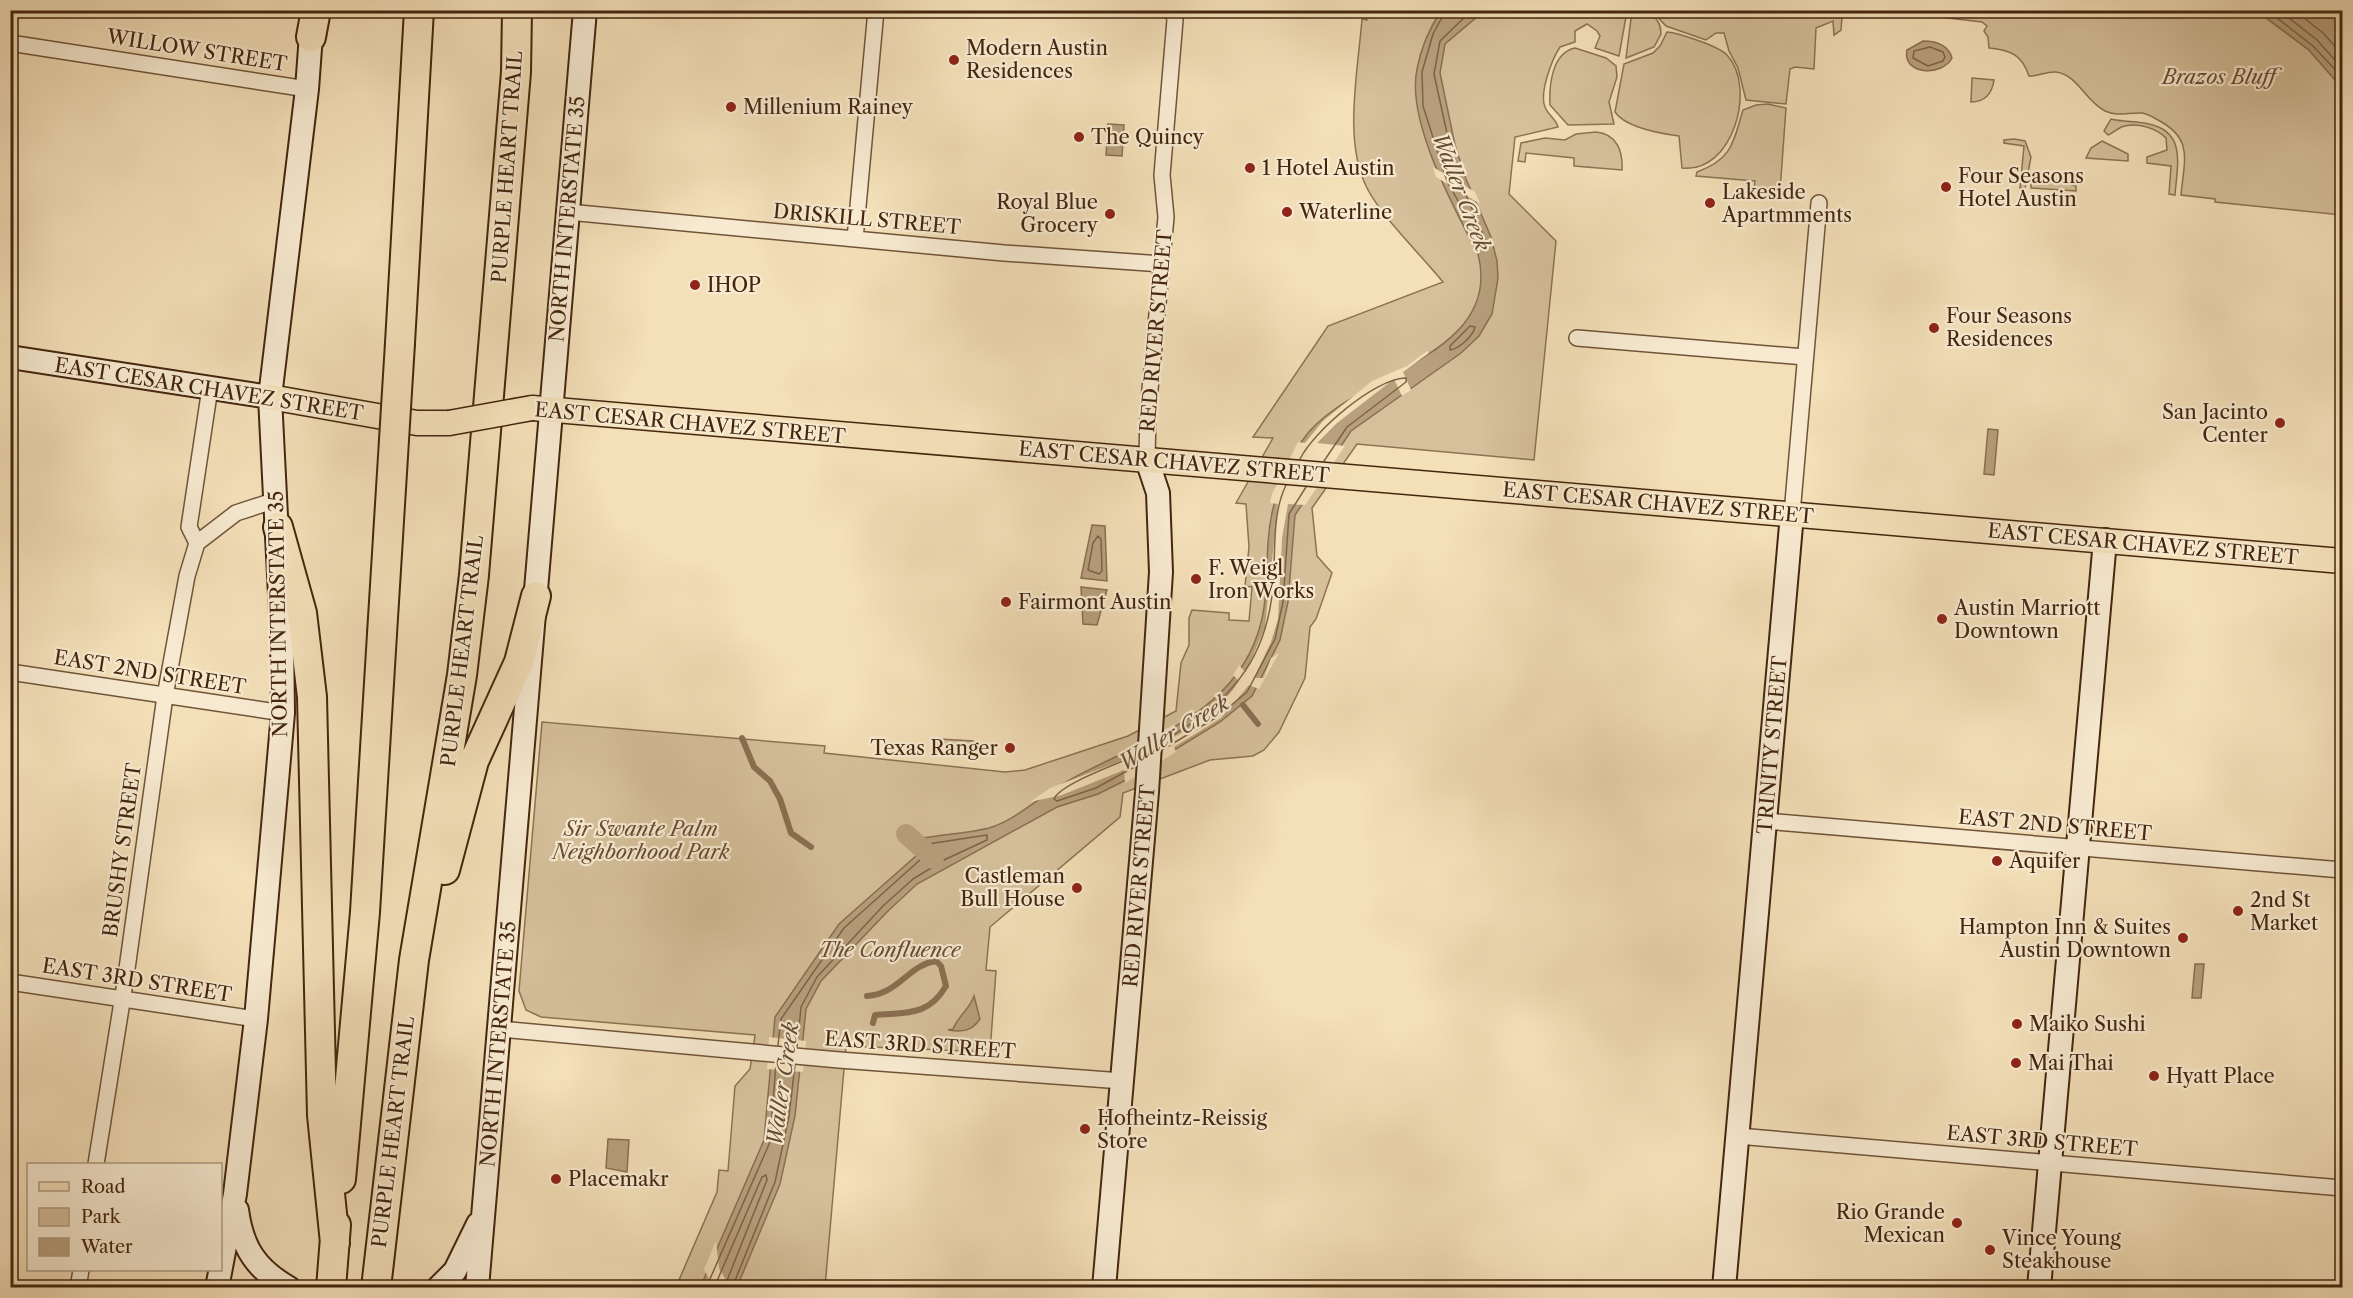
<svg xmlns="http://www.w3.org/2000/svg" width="2353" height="1298" font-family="'Libre Caslon Text',serif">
  <rect width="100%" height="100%" fill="#f3dfb8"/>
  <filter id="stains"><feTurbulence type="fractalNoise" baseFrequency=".00333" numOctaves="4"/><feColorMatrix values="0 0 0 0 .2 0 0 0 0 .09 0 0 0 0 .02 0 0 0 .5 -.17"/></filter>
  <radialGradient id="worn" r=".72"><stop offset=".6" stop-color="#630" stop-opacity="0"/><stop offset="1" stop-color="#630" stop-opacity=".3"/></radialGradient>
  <path fill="#d5c09b" stroke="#8c7354" stroke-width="1.5" d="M1367,10L1627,11L1619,56L1595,48L1600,36L1597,31L1587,24L1575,31V42L1560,47C1552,59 1539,93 1545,107C1548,115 1556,119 1558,127L1515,137L1509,194L1556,241L1534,460L1357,444L1312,508L1317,556L1332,573L1316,619L1310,627L1305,678L1279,732L1264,750L1253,756L1210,760L1123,793L1120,817L990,927L986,970L996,971L990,1052L846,1046L825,1287H676L717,1192L719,1170L728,1171L735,1086L750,1069L755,1035L541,1017L526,1010L519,991L542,722L825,746L824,753L1005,772L1025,770L1128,736L1176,711L1181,663L1189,645V618L1192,610L1229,613V620L1249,621L1252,587L1245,586L1249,547L1246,504L1236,503L1273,438L1253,437L1328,326L1443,282C1422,256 1381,216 1367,188C1343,142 1358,71 1362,19L1367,20Z
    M1632,11C1647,10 1661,16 1661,34L1654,47L1626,58Z
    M1652,11H1855L1842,17L1841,30L1834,35L1833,21L1816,28L1814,69L1795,67L1790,69L1786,104L1746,100L1738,68L1729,51L1724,33H1716L1706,40L1666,26Z
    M1888,11H2257L2309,50L2335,80L2342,84V215L2215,202V199L2181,195C2184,160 2194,139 2158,120C2153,117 2148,114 2142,113C2129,112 2118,117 2105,111C2085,101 2078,75 2056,72C2046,71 2038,77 2029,76C2022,55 2011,50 1989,48L1988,37L1984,31L1987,26L1982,22Z
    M1667,32C1678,33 1719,46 1727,55C1757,87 1733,174 1682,168L1679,136C1664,134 1626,128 1615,112L1624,64L1653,53L1660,46Z
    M1575,48L1606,58L1616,66L1617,77L1609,102L1614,124L1568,125L1550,105C1549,85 1552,53 1575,48Z
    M1972,78L1994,80C1992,94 1985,102 1971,102Z
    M1768,104L1786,108L1780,191L1754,189L1755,181L1696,176L1697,172C1733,159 1733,142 1743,110L1756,105Z
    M2111,119C2123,122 2137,121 2149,124C2187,132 2177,166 2175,195L2169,194L2171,166L2147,163V157L2167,150L2166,138C2156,128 2139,123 2125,126C2118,127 2114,133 2108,135L2104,131Z
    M1596,132C1617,134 1623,151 1622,170L1574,166V158L1526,153L1525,162L1518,161L1521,143L1545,138L1565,140L1576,134Z
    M2014,139L2025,141L2031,157L2025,188H2020L2024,146L2004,143V140Z
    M2102,141L2128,154V161L2086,158L2091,148Z
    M2050,178L2076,186V191L2031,188V181Z
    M939,739L973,741L972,749L938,746Z"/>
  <path fill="#b8a07e" stroke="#8a6f51" stroke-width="1.5" d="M1441,11H1484L1445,44L1440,73L1455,145L1466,179L1491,237L1497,261L1498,278L1492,314L1479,336L1461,353L1351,431L1295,515L1288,602L1280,640L1252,696L1220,722L1124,781L1098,794L1057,807L917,884L888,911L821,981L806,1009L795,1116L780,1184L737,1287L700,1288L764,1140L775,1017L839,924L917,855L914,846L918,839C942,834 965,834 989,828C1014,821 1037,799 1059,786C1131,743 1229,722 1258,633C1268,603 1266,574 1268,543C1270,507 1282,472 1302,441C1347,373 1505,359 1478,254C1454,208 1406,121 1417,69C1421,47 1429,29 1441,11Z
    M2257,11H2342V84L2335,80L2309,50Z
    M1923,41C1936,41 1948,44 1952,58C1942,77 1902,75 1907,50Z
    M1108,124L1124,125L1122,156L1106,155Z
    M1988,429L1998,430L1994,475L1984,474Z
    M1092,525L1105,526L1107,581L1081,578Z
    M1081,587L1107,590L1097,625L1083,624Z
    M2195,964H2204L2201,998H2192Z
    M974,996L980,1019C971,1032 962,1032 948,1030L953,1029C958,1016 970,1009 974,996Z
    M608,1139L629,1140L627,1172L606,1168Z"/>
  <path fill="#f3dfb8" d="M1433,167L1475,192L1480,204L1436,177Z
    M1427,351L1429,353L1403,372L1411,390L1402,396L1394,379L1337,423L1317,443L1345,446L1305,505L1288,504L1282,538L1278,619L1271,642L1254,678H1264L1271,658L1279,653L1259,689L1249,685L1221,718L1174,747L1176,752L1125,783L1124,770L1062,795L1030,802L1050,788L1126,759V750L1175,724L1174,737L1192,727L1217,708L1232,691L1239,681L1233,675L1239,665L1245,672L1247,669L1265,627L1278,504L1270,503L1272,494L1298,442L1305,443L1323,421L1372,381L1407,366Z
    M769,1037L806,1041L803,1072L767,1069Z
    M716,1241L719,1268L730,1287H713L704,1269Z"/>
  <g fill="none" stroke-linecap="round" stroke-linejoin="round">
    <path stroke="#7e6346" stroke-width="1.5" d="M1446,10L1433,34L1422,72L1423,106L1447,181L1483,246L1485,239L1460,181L1450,147L1434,74L1440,41L1472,10
      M2267,10L2313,46L2342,77
      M2279,10L2317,40L2342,68
      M2294,10L2323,33L2342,54
      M1930,47L1943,52L1945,57L1943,61L1928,66L1913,58L1914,51Z
      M1470,326L1475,327C1473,336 1459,349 1450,350V346Z
      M1300,459C1313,432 1375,378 1406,378V382L1347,427L1324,461
      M1098,536L1101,539L1102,571L1099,574L1088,570L1093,543Z
      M1163,741C1236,700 1273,652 1274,566C1275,539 1274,510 1286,485
      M1162,750L1217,717L1247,692L1275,639L1283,602L1289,514L1306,487
      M1136,766L1096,788L1057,801L1054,799C1060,784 1120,763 1137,755
      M778,1045L781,1019L844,928L921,859V845L987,835V840L946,859L913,879L883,906L817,977L801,1007L797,1047
      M706,1288L770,1142L776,1063
      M714,1288L762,1177L766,1175L767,1180L724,1288
      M732,1288L775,1182L789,1116L795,1065"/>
    <path stroke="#8a6f51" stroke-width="6" d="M1243,705L1258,724
      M742,738L754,767L770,781L780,799L791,833L811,847
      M867,996C899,994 908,965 936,961L941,966L946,986C928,1017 905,1012 875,1015L873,1023"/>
    <path stroke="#b8a07e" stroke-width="20" d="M906,834L934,859"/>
    <g stroke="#705438" stroke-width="18">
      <path id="minor" d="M10,43L307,89
        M568,212L1004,253L1162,264
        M855,239L876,10
        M1577,338L1805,357
        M1147,460L1148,411L1166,217L1162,175L1175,20L1173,10
        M1792,514L1819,203
        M197,543L189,527L210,388
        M10,672L283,713
        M1765,821L2342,870
        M10,982L256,1019
        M500,1029L839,1060L1122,1081
        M1738,1136L2342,1188
        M96,1164L125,983L165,696L187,576L197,543L236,513L276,500
        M78,1288L81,1270"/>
    </g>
    <g stroke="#44260e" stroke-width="26">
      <path id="secondary" d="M10,357L270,397
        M237,1210C242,1248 256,1269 289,1288
        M217,1288L235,1194L256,1019L283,713L282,635L270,397L307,89L312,21
        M438,1288L455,1271L478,1224
        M477,1288L585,10
        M1104,1288L1147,792L1161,572L1158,493L1147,460
        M1724,1288L1792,514
        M2039,1288L2105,540"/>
    </g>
    <g stroke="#44260e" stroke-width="27">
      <path id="primary" d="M270,397L417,423H449
        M532,408L2342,561"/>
    </g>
    <g stroke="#44260e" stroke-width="32">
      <path id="motorway" d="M311,37L316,10
        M400,343L419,10
        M278,527L302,613L312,697L322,1115L335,1243
        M445,870L474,761L519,662L536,596
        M341,1179L365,912L382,634
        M331,1288L336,1225
        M376,1288L414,960L462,675L474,575L516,72L517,10"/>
    </g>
    <use href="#minor" stroke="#f7ead1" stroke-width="15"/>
    <use href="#secondary" stroke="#f7ead1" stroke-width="22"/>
    <use href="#primary" stroke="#f3dfb8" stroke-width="24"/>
    <use href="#motorway" stroke="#f3dfb8" stroke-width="28"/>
    <g stroke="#44260e" stroke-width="27" stroke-linecap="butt">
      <path id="primary-bridge" d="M449,423L532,408"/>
    </g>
    <g stroke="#44260e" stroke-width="32" stroke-linecap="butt">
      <path id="motorway-bridge" d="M382,634L400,343"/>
    </g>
    <use href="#primary-bridge" stroke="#f3dfb8" stroke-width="24"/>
    <use href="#motorway-bridge" stroke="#f3dfb8" stroke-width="28"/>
  </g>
  <g fill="#8f2418" stroke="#f7ead1" stroke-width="2">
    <circle cx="954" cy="60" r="6"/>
    <circle cx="731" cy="107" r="6"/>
    <circle cx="1079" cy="137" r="6"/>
    <circle cx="1250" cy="168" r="6"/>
    <circle cx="1946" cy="187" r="6"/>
    <circle cx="1710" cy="203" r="6"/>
    <circle cx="1287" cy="212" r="6"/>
    <circle cx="1110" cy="214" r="6"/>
    <circle cx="695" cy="285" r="6"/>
    <circle cx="1934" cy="328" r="6"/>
    <circle cx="2280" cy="423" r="6"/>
    <circle cx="1196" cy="579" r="6"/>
    <circle cx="1006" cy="602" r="6"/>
    <circle cx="1942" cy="619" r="6"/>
    <circle cx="1010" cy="748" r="6"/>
    <circle cx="1997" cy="861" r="6"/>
    <circle cx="1077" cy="888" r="6"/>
    <circle cx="2238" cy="911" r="6"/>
    <circle cx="2183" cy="938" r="6"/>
    <circle cx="2017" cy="1024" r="6"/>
    <circle cx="2016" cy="1063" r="6"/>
    <circle cx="2154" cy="1076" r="6"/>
    <circle cx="1085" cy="1129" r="6"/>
    <circle cx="556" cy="1179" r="6"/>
    <circle cx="1957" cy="1223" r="6"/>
    <circle cx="1990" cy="1250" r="6"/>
  </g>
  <g text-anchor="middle" stroke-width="4.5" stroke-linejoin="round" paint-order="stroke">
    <g font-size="20" fill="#44260e" stroke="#f7ead1" text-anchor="start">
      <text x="966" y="55">Modern Austin<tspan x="966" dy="23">Residences</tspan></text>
      <text x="743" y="114">Millenium Rainey</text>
      <text x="1091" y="144">The Quincy</text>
      <text x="1262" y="175">1 Hotel Austin</text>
      <text x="1958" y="183">Four Seasons<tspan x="1958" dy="23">Hotel Austin</tspan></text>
      <text x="1722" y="199">Lakeside<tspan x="1722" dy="23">Apartmments</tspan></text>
      <text x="1098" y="209" text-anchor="end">Royal Blue<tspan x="1098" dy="23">Grocery</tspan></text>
      <text x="1299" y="219">Waterline</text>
      <text x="707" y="292">IHOP</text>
      <text x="1946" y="323">Four Seasons<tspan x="1946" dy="23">Residences</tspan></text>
      <text x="2268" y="419" text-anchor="end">San Jacinto<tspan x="2268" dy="23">Center</tspan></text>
      <text x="1208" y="575">F. Weigl<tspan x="1208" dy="23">Iron Works</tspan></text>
      <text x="1018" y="609">Fairmont Austin</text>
      <text x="1954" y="615">Austin Marriott<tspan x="1954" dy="23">Downtown</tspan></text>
      <text x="998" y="755" text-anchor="end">Texas Ranger</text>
      <text x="2009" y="868">Aquifer</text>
      <text x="1065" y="883" text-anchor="end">Castleman<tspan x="1065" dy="23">Bull House</tspan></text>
      <text x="2250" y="907">2nd St<tspan x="2250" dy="23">Market</tspan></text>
      <text x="2171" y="934" text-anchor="end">Hampton Inn &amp; Suites<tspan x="2171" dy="23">Austin Downtown</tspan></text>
      <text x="2029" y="1031">Maiko Sushi</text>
      <text x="2028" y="1070">Mai Thai</text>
      <text x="2166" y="1083">Hyatt Place</text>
      <text x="1097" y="1125">Hofheintz-Reissig<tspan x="1097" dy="23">Store</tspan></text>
      <text x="568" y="1186">Placemakr</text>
      <text x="1945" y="1219" text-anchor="end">Rio Grande<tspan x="1945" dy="23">Mexican</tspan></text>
      <text x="2002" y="1245">Vince Young<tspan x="2002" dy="23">Steakhouse</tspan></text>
    </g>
    <g font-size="20" fill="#44260e" stroke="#f7ead1">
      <text transform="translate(197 50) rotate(9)" y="7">WILLOW STREET</text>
      <text transform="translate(507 167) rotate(-86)" y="7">PURPLE HEART TRAIL</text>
      <text transform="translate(567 219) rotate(-85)" y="7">NORTH INTERSTATE 35</text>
      <text transform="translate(867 219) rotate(5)" y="7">DRISKILL STREET</text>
      <text transform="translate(1156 331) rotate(-85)" y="7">RED RIVER STREET</text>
      <text transform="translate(209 389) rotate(9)" y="7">EAST CESAR CHAVEZ STREET</text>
      <text transform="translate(690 423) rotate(5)" y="7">EAST CESAR CHAVEZ STREET</text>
      <text transform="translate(1174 462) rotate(5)" y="7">EAST CESAR CHAVEZ STREET</text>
      <text transform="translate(1658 503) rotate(5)" y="7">EAST CESAR CHAVEZ STREET</text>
      <text transform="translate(2143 544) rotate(5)" y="7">EAST CESAR CHAVEZ STREET</text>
      <text transform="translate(278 614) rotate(-91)" y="7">NORTH INTERSTATE 35</text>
      <text transform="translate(462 651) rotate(-83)" y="7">PURPLE HEART TRAIL</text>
      <text transform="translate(150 672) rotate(9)" y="7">EAST 2ND STREET</text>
      <text transform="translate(1772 745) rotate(-85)" y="7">TRINITY STREET</text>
      <text transform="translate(2055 825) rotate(5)" y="7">EAST 2ND STREET</text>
      <text transform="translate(122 850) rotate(-82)" y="7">BRUSHY STREET</text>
      <text transform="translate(1139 886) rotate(-85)" y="7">RED RIVER STREET</text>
      <text transform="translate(137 980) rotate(9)" y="7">EAST 3RD STREET</text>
      <text transform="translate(498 1044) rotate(-85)" y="7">NORTH INTERSTATE 35</text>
      <text transform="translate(920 1045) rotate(4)" y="7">EAST 3RD STREET</text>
      <text transform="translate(393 1132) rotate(-83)" y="7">PURPLE HEART TRAIL</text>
      <text transform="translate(2042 1141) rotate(5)" y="7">EAST 3RD STREET</text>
    </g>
    <g font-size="20" font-style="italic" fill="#684c31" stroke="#f7ead1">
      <text x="2219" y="84">Brazos Bluff</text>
      <text x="641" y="836">Sir Swante Palm<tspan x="641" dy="23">Neighborhood Park</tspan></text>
      <text x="890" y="957">The Confluence</text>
    </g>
    <g font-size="21" font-style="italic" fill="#674b30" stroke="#f7ead1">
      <text transform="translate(1461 192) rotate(69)" y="7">Waller Creek</text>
      <text transform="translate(1174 733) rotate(-31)" y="7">Waller Creek</text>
      <text transform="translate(783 1084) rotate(-82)" y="7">Waller Creek</text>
    </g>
  </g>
  <rect width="2353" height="1298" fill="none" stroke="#f3dfb8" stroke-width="36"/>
  <rect x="12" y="12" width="2329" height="1274" fill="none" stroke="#44260e" stroke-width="3"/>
  <rect x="18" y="18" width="2317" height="1262" fill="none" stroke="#44260e" stroke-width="1.5"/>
  <rect x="27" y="1163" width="195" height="108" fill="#f7ead1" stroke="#af9c83" stroke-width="1.5"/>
  <rect x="39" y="1182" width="30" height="9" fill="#f3dfb8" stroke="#af9c83" stroke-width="1.5"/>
  <text x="81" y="1193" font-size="18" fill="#44260e">Road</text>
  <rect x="39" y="1208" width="30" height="18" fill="#d5c09b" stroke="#af9c83" stroke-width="1.5"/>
  <text x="81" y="1223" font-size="18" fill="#44260e">Park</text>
  <rect x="39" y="1238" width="30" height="18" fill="#b8a07e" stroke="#af9c83" stroke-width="1.5"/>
  <text x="81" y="1253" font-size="18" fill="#44260e">Water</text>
  <rect width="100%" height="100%" filter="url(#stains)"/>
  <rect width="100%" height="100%" fill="url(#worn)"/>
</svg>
